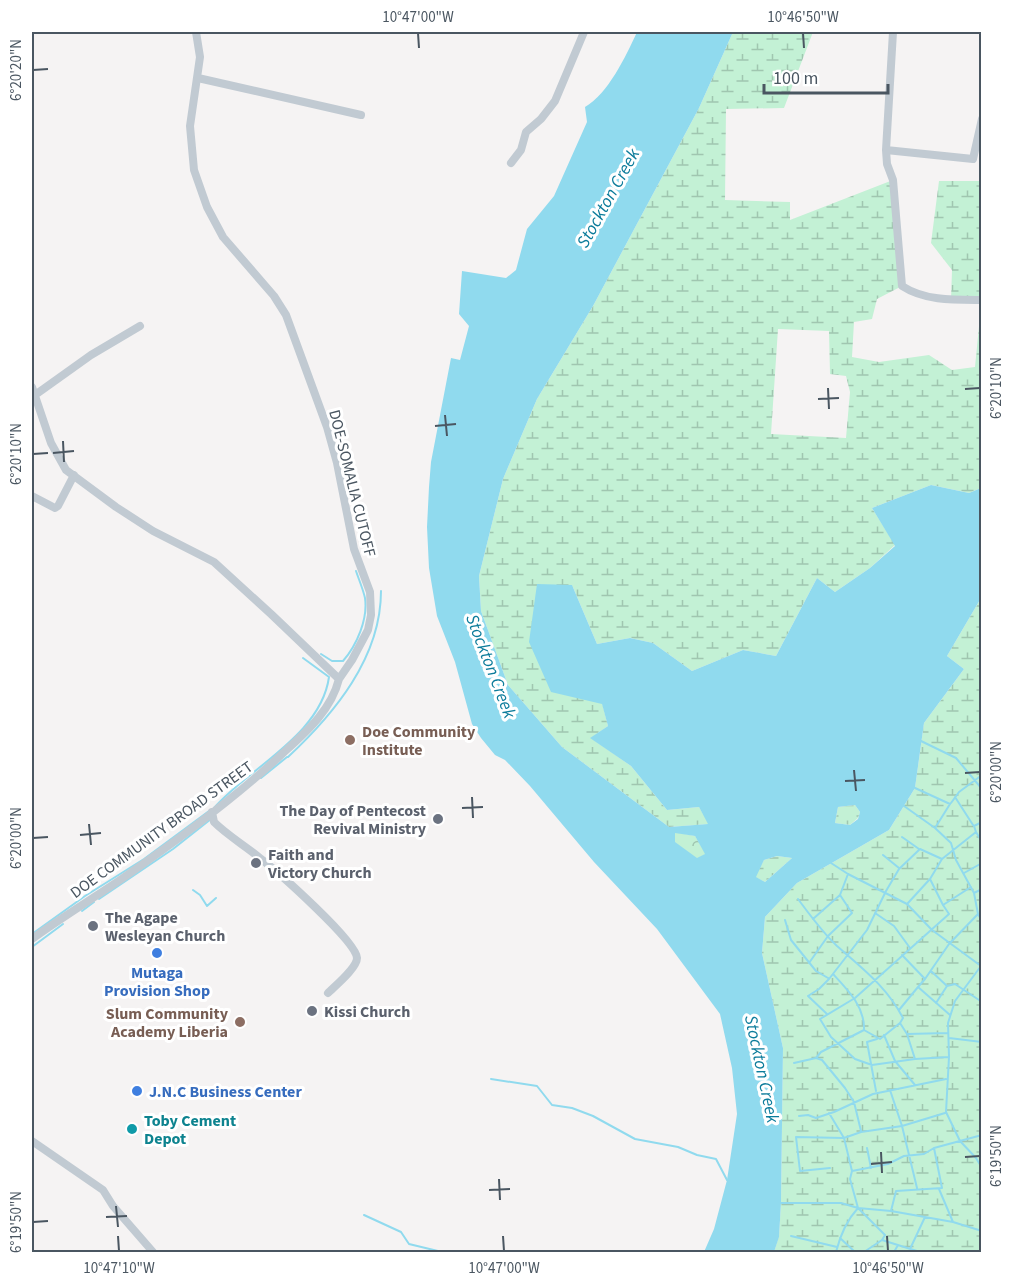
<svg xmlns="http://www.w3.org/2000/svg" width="1013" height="1284" font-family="'Source Sans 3',sans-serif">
  <defs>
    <pattern id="forest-crowns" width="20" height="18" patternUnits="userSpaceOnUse" patternTransform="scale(1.5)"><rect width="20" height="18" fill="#c3f1d5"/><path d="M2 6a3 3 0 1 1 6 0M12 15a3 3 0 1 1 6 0" fill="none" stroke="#a0c6b0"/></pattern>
    <pattern id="wetland-marsh" width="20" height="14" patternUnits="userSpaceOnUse" patternTransform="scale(1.5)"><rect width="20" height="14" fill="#c3f1d5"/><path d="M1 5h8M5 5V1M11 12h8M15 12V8" fill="none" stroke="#a0c6b0"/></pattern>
  </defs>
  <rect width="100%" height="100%" fill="#f5f3f3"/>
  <path fill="url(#forest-crowns)" d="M675,832L695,836L706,854L697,859L674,842Z"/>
  <path fill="url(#wetland-marsh)" fill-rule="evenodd" d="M733,32H813L784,108L726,109L725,200L790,202V220L893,180L902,286L877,299L872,319L854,322L852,357L879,362L929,355L952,370L975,367L981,306V488L969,493L931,485L872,508L895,545L870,568L835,592L817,578L776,656L743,650L692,671L653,643L630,638L597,644L572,585L608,726L591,738L631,766L667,810L699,807L709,824L669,827L562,747L508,685L481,611L479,576L503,479L537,399L593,306L699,108ZM778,329L829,331L830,374L846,376L850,392L846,438L771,434Z
    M939,181H981V300H951L952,270L931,243Z
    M981,598V1252H774L779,1236L781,1203L783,1048L762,953L765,917L797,883L889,830L915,788L924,723L964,669L947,656Z
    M855,805L860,812L858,818L850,825L835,823L838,807Z
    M777,856L792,858L765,882L755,877L764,860Z"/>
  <path fill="#90daee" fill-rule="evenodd" d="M637,32H733L699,108L593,306L537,399L503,479L479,576L481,611L508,685L562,747L669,827L708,824L699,807L667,810L631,766L590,738L608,726L602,704L551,692L529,642L537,584L572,585L597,644L630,638L653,643L692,671L743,650L776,656L817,578L835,592L870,568L895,546L872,508L931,485L969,493L981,488V598L947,656L964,669L924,723L915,788L889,830L797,883L765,917L762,953L783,1048L781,1203L779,1237L774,1252H704L714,1229L727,1180L737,1114L732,1068L720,1014L657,929L594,862L530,786L505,760L495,755L481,738L472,724L455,662L437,616L429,568L427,527L429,487L431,462L451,358L460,360L469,326L459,314L462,271L506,278L516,270L527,229L554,196L587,122L585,107C608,94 626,56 637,32ZM855,805L860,812L858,819L850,825L835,823L838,807ZM675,833L695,836L705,854L697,858L675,842ZM777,856L792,858L765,882L756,877L764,860Z"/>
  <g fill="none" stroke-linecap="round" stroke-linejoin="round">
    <path stroke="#90daee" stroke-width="2" d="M321,654L332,661H343C357,645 368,619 365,598C363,589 359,580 356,571
      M921,741L956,758L982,789
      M288,757C334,714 381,658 381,591
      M261,778L287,757
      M915,788L950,804L935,828
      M955,797L973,825
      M951,803L959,792L982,775
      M904,806L935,828L951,843L956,860L974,893L978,914L982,921
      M214,808C250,767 321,735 329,677L303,658
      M976,832L982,842
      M902,837L919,849
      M883,855L899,868
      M831,863L848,874L907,904L932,930L981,966L955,1001L948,1023L949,1057L946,1112L960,1141L976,1158L982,1168
      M964,873L982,863
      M930,879L943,905
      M193,890L200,895L207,906L216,898
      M974,893L982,889
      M99,899L173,849L211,819
      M798,899C810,915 822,932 837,946C863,969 887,987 903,1018L900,1023L907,1034L915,1059
      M908,903L930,879L942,859L976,832L974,826L982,822
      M82,911L94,902
      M875,913L894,926L910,948
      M813,919L840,895L848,874
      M785,920L791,940L816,971L828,978
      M32,934L85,896L144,859L209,811
      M32,947L63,924
      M902,955L925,979L918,987L950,1015
      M809,963L828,936L852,913L840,895
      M931,971L947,986L936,1003
      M833,974C848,990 865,1007 864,1030L880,1039L900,1023
      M925,979L949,944L978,914
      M947,986L955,984L982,1002
      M899,1010L918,987
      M827,1014L808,996L819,989L829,979L867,930L886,891L899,869L920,849L942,859
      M907,1034L948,1033
      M884,1035L895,1061L915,1085
      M949,1038L982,1042
      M949,1057L915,1059L872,1065L855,1059L831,1037L820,1019L855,998L949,914L943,905L971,887
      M816,1058L821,1052L864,1030
      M794,1063L816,1058L822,1060L845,1088L854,1102L861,1131
      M491,1079L537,1086L552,1105L572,1108L593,1116L635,1139L678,1147L697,1155L716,1159L727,1180H730
      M890,1090L902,1126L917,1188
      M876,1091L867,1042L877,1039
      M829,1113L844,1138L852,1171L850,1179L858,1208C846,1221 840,1236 836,1252
      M799,1116L808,1115L816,1118L834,1112L873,1094L946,1079
      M867,1148L871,1168
      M830,1168L800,1171L796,1137L844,1138L861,1132L902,1126L945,1113
      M852,1171L888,1164L904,1156L924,1154L934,1148
      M939,1189L953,1222
      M781,1203H841L858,1208L891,1211L953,1222L982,1231
      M858,1208L885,1235L882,1240L864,1252
      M891,1211L896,1191L942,1188L934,1148L982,1135
      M364,1215L401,1232L409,1244L442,1252
      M791,1236L837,1247
      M840,1238L855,1252
      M882,1240L920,1252
      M910,1249L925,1217
      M894,1252L898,1245"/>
    <path stroke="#c1cad2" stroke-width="8" d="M196,32L200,57L190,126L194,170L207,207L223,237L274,296L286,315L327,427L337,463L354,549L370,592L371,615L368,630L352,660L339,679
      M893,32L886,150L887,164L893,180L902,286C925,301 954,300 982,300
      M198,78L361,115
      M886,150L973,159L982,119
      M511,163L521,150L526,132L541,119L555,101L584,32
      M32,387L51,443L66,470L116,507L153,531L214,562L271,614L339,679C331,711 305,733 282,754C233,800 178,840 123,878C92,899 61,918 32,939
      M35,395L91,355L140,326
      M32,496L55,508L58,506L74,475
      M212,812L214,822C228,836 246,846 261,859C278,872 356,941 357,958C357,968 335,986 328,993
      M32,1141L103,1190L113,1206L153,1252"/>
  </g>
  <path fill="none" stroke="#4a5661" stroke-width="2" d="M418,33L419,48M803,33L804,48M33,70L48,69M828,388L829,409M965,389L980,388M818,399L839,398M445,415L447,436M435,426L456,424M63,441L64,462M53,453L74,451M33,454L48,453M854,770L856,791M965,773L980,772M845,781L865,780M472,797L473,818M462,808L483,807M89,824L91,845M80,835L101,833M33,838L48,837M881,1152L882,1173M965,1157L980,1156M871,1164L892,1162M499,1179L500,1200M489,1190L510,1189M116,1206L118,1227M106,1217L127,1216M33,1222L48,1221M118,1236L119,1251M503,1236L504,1251M887,1236L888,1251"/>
  <g fill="#8d6e63" stroke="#fff" stroke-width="2">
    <circle cx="350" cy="740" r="6"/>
    <circle cx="240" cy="1022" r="6"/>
  </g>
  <g fill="#6b7280" stroke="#fff" stroke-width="2">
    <circle cx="438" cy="819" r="6"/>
    <circle cx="256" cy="863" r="6"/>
    <circle cx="93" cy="926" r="6"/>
    <circle cx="312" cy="1011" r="6"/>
  </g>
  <g fill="#3f7fe0" stroke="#fff" stroke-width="2">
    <circle cx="157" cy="953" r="6"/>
    <circle cx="137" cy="1091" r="6"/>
  </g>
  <circle fill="#0f9aa8" stroke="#fff" stroke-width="2" cx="132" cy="1129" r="6"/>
  <g text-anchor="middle" stroke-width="6" stroke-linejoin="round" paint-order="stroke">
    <g font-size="16" fill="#4a5661" stroke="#fff">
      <text transform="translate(353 483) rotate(76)" y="6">DOE-SOMALIA CUTOFF</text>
      <text transform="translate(161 829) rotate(-36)" y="6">DOE COMMUNITY BROAD STREET</text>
    </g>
    <g font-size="16" font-weight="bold" fill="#785e54" stroke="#fff" text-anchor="start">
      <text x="362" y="737">Doe Community<tspan x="362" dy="18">Institute</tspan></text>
      <text x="228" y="1019" text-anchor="end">Slum Community<tspan x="228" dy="18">Academy Liberia</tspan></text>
    </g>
    <g font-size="16" font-weight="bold" fill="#5b616d" stroke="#fff" text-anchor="start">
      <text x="426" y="816" text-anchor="end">The Day of Pentecost<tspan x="426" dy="18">Revival Ministry</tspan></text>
      <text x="268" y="860">Faith and<tspan x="268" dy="18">Victory Church</tspan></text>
      <text x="105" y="923">The Agape<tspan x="105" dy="18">Wesleyan Church</tspan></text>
      <text x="324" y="1017">Kissi Church</text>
    </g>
    <g font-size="16" font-weight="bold" fill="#366cbe" stroke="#fff">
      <text x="157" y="978">Mutaga<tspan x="157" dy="18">Provision Shop</tspan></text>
      <text x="149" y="1097" text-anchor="start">J.N.C Business Center</text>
    </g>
    <g font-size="16" font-weight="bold" fill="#0d838f" stroke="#fff" text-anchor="start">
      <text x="144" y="1126">Toby Cement<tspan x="144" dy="18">Depot</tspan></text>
    </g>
    <g font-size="18" font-style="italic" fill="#0c7c9b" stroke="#fff">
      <text transform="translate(608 198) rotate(-61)" y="6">Stockton Creek</text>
      <text transform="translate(491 666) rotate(69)" y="6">Stockton Creek</text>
      <text transform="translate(762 1069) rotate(78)" y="6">Stockton Creek</text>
    </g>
  </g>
  <rect width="1013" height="1284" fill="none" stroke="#ffffff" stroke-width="66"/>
  <path d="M764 84v9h124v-9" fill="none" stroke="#4a5661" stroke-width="3"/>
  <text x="773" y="84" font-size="18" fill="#4a5661" stroke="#ffffff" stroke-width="4.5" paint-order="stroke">100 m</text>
  <rect x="33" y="33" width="947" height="1218" fill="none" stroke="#4a5661" stroke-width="2"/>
  <g font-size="15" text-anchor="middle" fill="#4a5661">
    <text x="418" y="22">10°47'00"W</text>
    <text x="803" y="22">10°46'50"W</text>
    <text transform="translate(16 70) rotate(-90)" y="5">6°20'20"N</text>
    <text transform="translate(996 388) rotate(-90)" y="5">6°20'10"N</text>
    <text transform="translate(16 454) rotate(-90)" y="5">6°20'10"N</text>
    <text transform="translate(996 772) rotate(-90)" y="5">6°20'00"N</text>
    <text transform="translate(16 838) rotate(-90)" y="5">6°20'00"N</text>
    <text transform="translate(996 1156) rotate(-90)" y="5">6°19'50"N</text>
    <text transform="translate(16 1222) rotate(-90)" y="5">6°19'50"N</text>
    <text x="119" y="1273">10°47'10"W</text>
    <text x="504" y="1273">10°47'00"W</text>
    <text x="888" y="1273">10°46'50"W</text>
  </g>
</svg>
